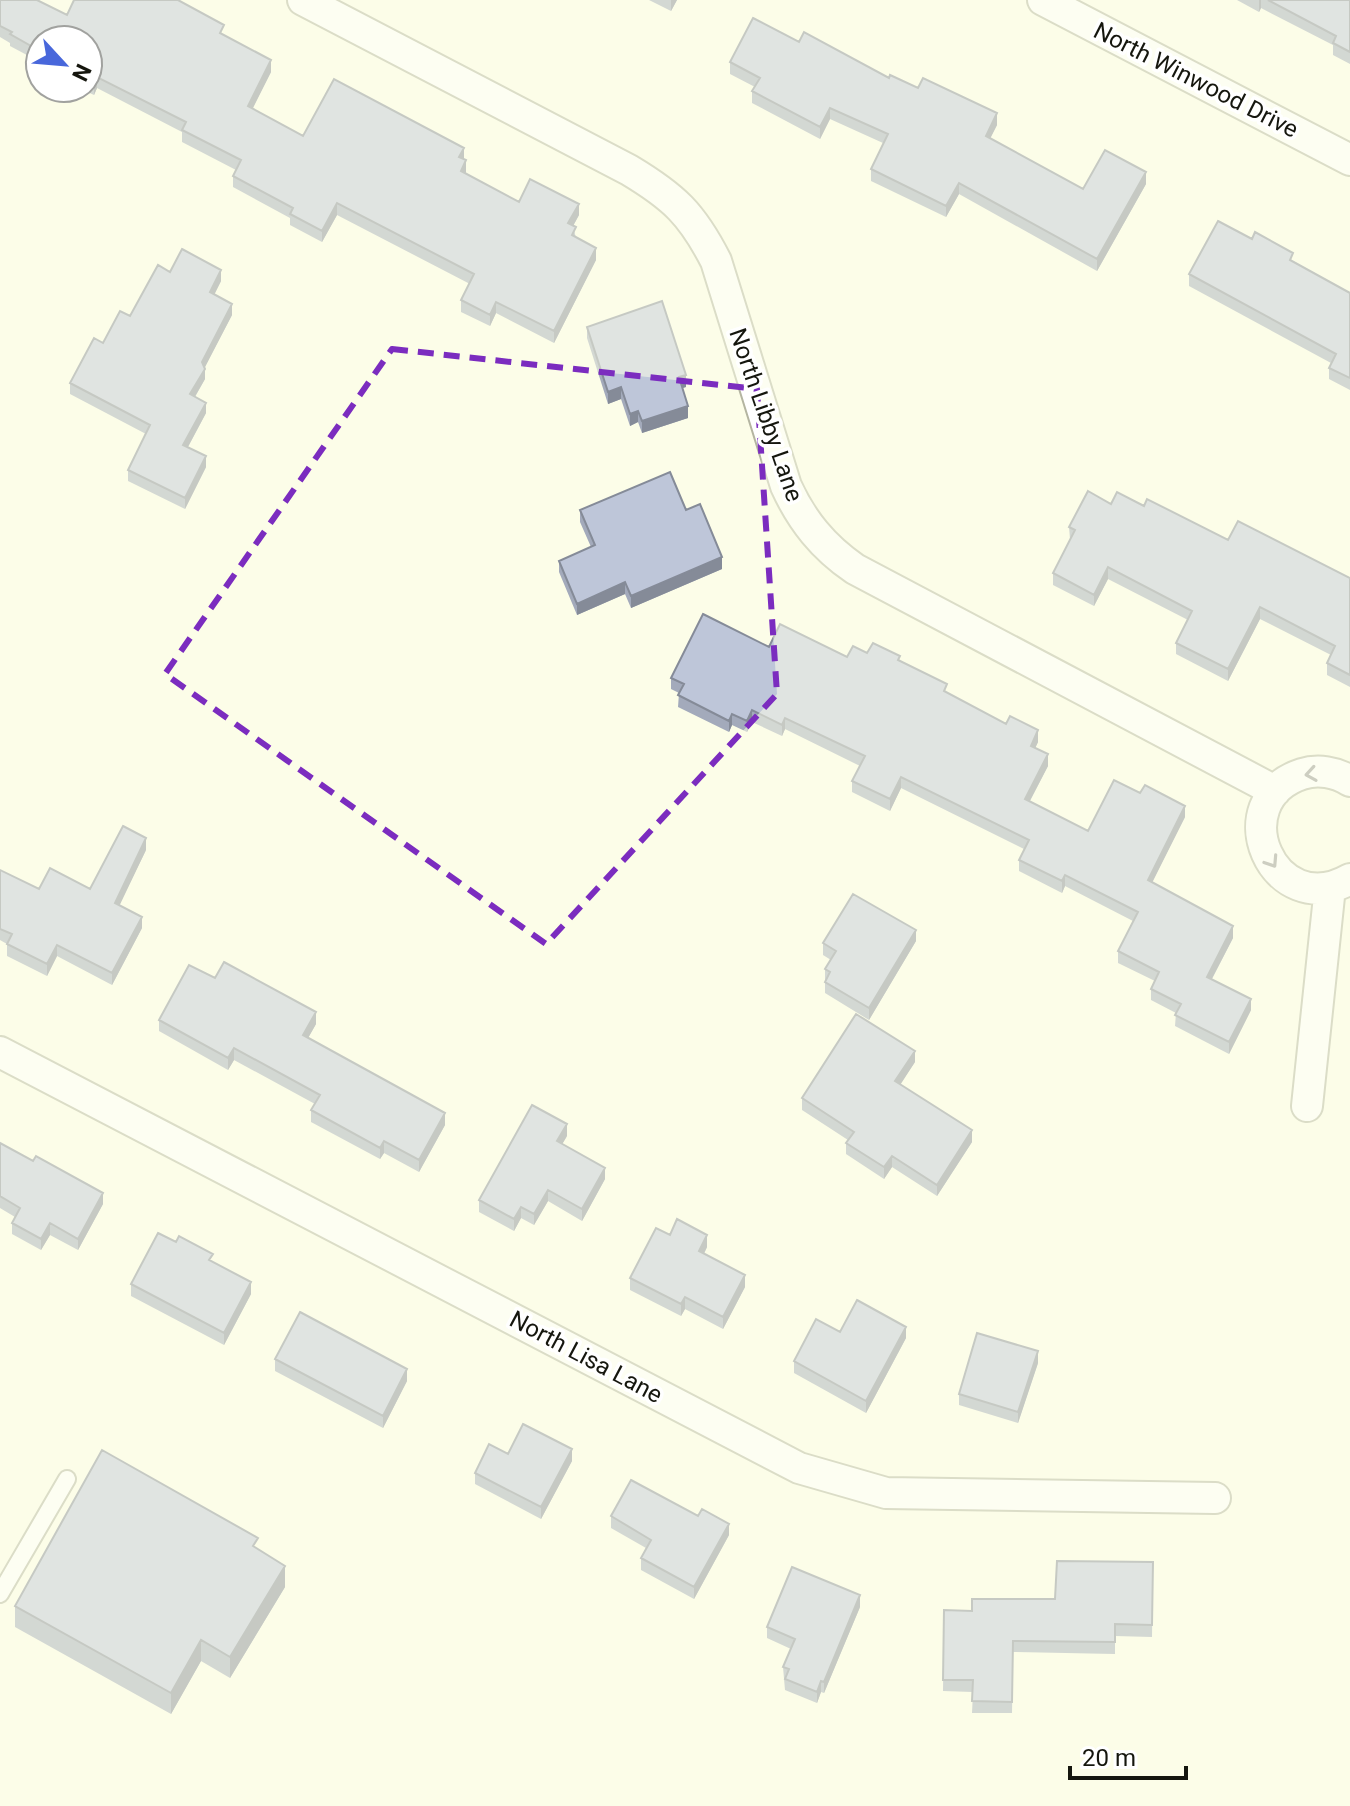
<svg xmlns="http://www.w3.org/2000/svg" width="1350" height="1806" font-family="Roboto,sans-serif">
  <rect width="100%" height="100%" fill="#fcfde8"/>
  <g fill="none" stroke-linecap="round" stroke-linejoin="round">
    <g stroke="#b4b5a1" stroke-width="20">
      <path id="service" d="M0,1594L67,1479"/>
    </g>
    <g stroke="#b4b5a1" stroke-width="34">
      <path id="minor" d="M303,0L629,170C674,197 692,214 716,261L786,486C802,521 823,547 855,569L1275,791
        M1043,0L1350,160
        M1350,781C1336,772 1318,769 1302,774C1221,801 1273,923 1350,879
        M0,1052L799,1468L886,1493L1215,1498
        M1307,1106L1330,887"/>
    </g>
    <use href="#service" stroke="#fff" stroke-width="16"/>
    <use href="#minor" stroke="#fff" stroke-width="30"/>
  </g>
  <path fill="#a3aabb" d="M0,0L67,15L224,35L271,72L252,109L303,136L464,159L466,172L465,174L519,202L579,215L573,226L576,238L596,260L554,343L496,313L490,326L461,312V300L470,284L337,215L322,242L290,225V218L233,187V176L236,170L182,142V132L97,88L94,95L79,88H88V40H40V62L10,46V43L0,37Z
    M649,0H677L671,11Z
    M1237,0H1350V64L1333,55V45L1261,8L1259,12Z
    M799,42L889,78L997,125L990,138L1083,189L1146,184L1097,271L959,194L946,217L871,181V169L883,143L830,119L820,139L752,103V91L755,87L730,74V62Z
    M1293,261L1350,293V390L1329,379V368L1331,363L1189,286V274Z
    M170,272L221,281L214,295L232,315L204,368L205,379L195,397L206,413L188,447L206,467L185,509L128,481V470L146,434L70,394V383L103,343L130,316Z
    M587,327L686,387L682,388L688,418L642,433L638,422L630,426L621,399L608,404L587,338Z
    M1111,504L1144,506L1228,540L1350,578V687L1327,675V663L1331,655L1260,619L1228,681L1176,654V643L1188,620L1108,579L1094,606L1053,585V573L1070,539L1069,527Z
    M580,510H686L722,569L631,608L625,594L577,615L559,572V561L591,547L580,522Z
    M769,647L847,657L867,653L900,660L947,693L1038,742L1035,748L1048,766L1030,801L1088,831L1185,817L1152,882L1233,938L1212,979L1251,1010L1229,1054L1175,1026L1176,1013L1151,1000V989L1155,981L1118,963V951L1133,921L1065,886L1062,893L1019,871V860L1024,849L901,788L890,811L852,792V781L860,766L785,729L782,736L752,722L747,732L732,725L729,732L678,707L679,693L671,689V678Z
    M146,850L119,905L142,928L112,985L57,956L47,976L7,956V944L0,940V870L39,889H90Z
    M916,941L869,1020L825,993V969L831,960L823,955V943Z
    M215,978L316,1024L308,1038L445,1125L419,1172L384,1153L380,1159L311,1122V1110L315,1104L234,1060L228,1070L159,1031V1020Z
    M915,1062L900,1084L972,1142L937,1196L892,1167L884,1179L846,1154V1143L848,1140L802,1110V1098Z
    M567,1136L562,1144L605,1179L582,1221L548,1201L534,1225L521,1218L514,1231L479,1212V1200Z
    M0,1143L103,1204L78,1250L50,1235L41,1250L12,1234V1223L15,1217L0,1208Z
    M670,1235L707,1247L704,1254L745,1287L723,1329L685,1309L681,1316L630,1290V1278Z
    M213,1262L251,1294L224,1345L131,1296V1284Z
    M840,1332L906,1338L866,1413L794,1373V1361Z
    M275,1359L407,1381L383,1428L275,1371Z
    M1038,1363L1018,1423L959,1405V1394Z
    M508,1454L572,1461L541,1519L475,1484V1473Z
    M611,1516L729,1535L694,1599L641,1570V1558L646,1548L611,1528Z
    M258,1549L285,1587L230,1678L201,1661L171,1714L15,1627V1606Z
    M1153,1562L1152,1637L1115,1636V1654L1013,1652L1012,1713H972L973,1692L943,1691L944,1610L972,1611L1055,1599Z
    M860,1607L824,1693L821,1692L817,1703L785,1690L783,1667L791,1649L767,1638V1627Z"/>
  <path fill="#858b98" d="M671,0H677L671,11Z
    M1259,0H1261V8L1259,12Z
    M271,60V72L248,118V106Z
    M97,77V88L94,95V84Z
    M830,108V119L820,139V127Z
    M997,113V125L986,147V136Z
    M464,148V159L459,157Z
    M466,160V172L461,183V171Z
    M1146,172V184L1097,271V259Z
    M959,183V194L946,217V206Z
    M337,203V215L322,242V231Z
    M579,204V215L568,235V223Z
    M596,248V260L554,343V331Z
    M221,270V281L210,303V292Z
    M496,302V313L490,326V315Z
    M232,304V315L202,373V362Z
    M205,369V379L190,405V394Z
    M686,375V387L679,389V377Z
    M621,387V399L608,404V392Z
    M206,403V413L183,456V445Z
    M688,406V418L642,433V421Z
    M638,411V422L630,426V414Z
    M206,456V467L185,509V498Z
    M722,557V569L631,608V596Z
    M1108,567V579L1094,606V595Z
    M625,582V594L577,615V604Z
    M1260,607V619L1228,681V669Z
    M752,710V722L747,732V721Z
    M732,714V725L729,732V721Z
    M785,718V729L782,736V725Z
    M1038,730V742L1031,757V746Z
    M1048,754V766L1025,810V799Z
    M901,777V788L890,811V799Z
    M1185,806V817L1148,891V880Z
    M146,838V850L115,915V903Z
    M1065,875V886L1062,893V881Z
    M142,917V928L112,985V973Z
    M1233,926V938L1207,988V977Z
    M916,930V941L869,1020V1008Z
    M57,945V956L47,976V964Z
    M1251,999V1010L1229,1054V1042Z
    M316,1012V1024L303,1047V1035Z
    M234,1048V1060L228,1070V1058Z
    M915,1051V1062L895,1093V1081Z
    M445,1113V1125L419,1172V1160Z
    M567,1124V1136L557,1153V1141Z
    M972,1130V1142L937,1196V1185Z
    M384,1141V1153L380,1159V1148Z
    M892,1156V1167L884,1179V1167Z
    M605,1168V1179L582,1221V1209Z
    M548,1190V1201L534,1225V1214Z
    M103,1193V1204L78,1250V1239Z
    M521,1207V1218L514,1231V1219Z
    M50,1223V1235L41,1250V1239Z
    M707,1235V1247L699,1263V1251Z
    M745,1275V1287L723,1329V1317Z
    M251,1282V1294L224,1345V1333Z
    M685,1297V1309L681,1316V1304Z
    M906,1327V1338L866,1413V1401Z
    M1038,1351V1363L1018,1423V1412Z
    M407,1369V1381L383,1428V1416Z
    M572,1449V1461L541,1519V1507Z
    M729,1524V1535L694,1599V1587Z
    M285,1566V1587L230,1678V1657Z
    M860,1595V1607L824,1693V1682Z
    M201,1640V1661L171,1714V1693Z
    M821,1681V1692L817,1703V1692Z"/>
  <path fill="#bec6d9" stroke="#858b98" stroke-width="2" d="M0,0H37L67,15L74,0H178L224,25L220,33L271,60L248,106L303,136L334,79L464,148L459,157L466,160L461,171L519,202L530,179L579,204L568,223L576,227L572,235L596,248L554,331L496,302L490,315L461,300L474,274L337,203L322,231L290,214L293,208L233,176L241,160L182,130L186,122L97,77L94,84L88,81V40H40V51L10,34L12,32L0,26Z
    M1268,0H1350V52L1333,43L1336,36Z
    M753,18L799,42L804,32L889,78L890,75L918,88L923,78L997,113L986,136L1083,189L1105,150L1146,172L1097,259L959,183L946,206L871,169L888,134L830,108L820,127L752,91L760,78L730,62Z
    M1218,221L1252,239L1255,232L1293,253L1290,260L1350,293V378L1329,368L1336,354L1189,274Z
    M182,249L221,270L210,292L232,304L202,362L205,369L190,394L206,403L183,445L206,456L185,498L128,470L150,425L70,383L94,338L103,343L120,311L130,316L158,265L170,272Z
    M662,301L686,375L679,377L688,406L642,421L638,411L630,414L621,387L608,392L587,327Z
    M670,472L686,510L700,504L722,557L631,596L625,582L577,604L559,561L595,545L580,510Z
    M1088,491L1111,504L1117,492L1144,506L1147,499L1228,540L1238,521L1350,578V675L1327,663L1335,646L1260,607L1228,669L1176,643L1192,611L1108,567L1094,595L1053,573L1075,530L1069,527Z
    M703,614L769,647L780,624L847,657L853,646L867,653L873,643L900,656L898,660L947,684L944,691L1006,724L1010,716L1038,730L1031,746L1048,754L1025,799L1088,831L1114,780L1140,793L1145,785L1185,806L1148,880L1233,926L1207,977L1251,999L1229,1042L1175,1015L1181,1004L1151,989L1159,972L1118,951L1138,912L1065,875L1062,881L1019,860L1029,840L901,777L890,799L852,781L865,756L785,718L782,725L752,710L747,721L732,714L729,721L678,695L684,684L671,678Z
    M123,826L146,838L115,903L142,917L112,973L57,945L47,964L7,944L12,934L0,929V870L39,889L50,868L90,889Z
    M853,894L916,930L869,1008L825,982L830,972L825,969L836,951L823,943Z
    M224,962L316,1012L303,1035L445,1113L419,1160L384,1141L380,1148L311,1110L320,1095L234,1048L228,1058L159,1020L189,965L215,978Z
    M856,1014L915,1051L895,1081L972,1130L937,1185L892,1156L884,1167L846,1143L854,1132L802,1098Z
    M532,1105L567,1124L557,1141L605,1168L582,1209L548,1190L534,1214L521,1207L514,1219L479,1200Z
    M0,1143L33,1161L36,1156L103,1193L78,1239L50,1223L41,1239L12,1223L20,1208L0,1196Z
    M677,1219L707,1235L699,1251L745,1275L723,1317L685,1297L681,1304L630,1278L656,1228L670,1235Z
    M158,1233L176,1242L179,1236L213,1254L209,1260L251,1282L224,1333L131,1284Z
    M857,1300L906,1327L866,1401L794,1361L816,1319L840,1332Z
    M300,1312L407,1369L383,1416L275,1359Z
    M977,1333L1038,1351L1018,1412L959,1394Z
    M523,1424L572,1449L541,1507L475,1473L489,1444L508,1454Z
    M102,1450L258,1538L253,1546L285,1566L230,1657L201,1640L171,1693L15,1606Z
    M631,1480L698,1516L702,1509L729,1524L694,1587L641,1558L651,1540L611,1516Z
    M1057,1561L1153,1562L1152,1625L1115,1624V1642L1013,1641L1012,1702L972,1701L973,1680H943L944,1610L972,1611V1599H1055Z
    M792,1567L860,1595L824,1682L821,1681L817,1692L785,1679L789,1669L783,1667L795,1639L767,1627Z"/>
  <defs><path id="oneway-chevron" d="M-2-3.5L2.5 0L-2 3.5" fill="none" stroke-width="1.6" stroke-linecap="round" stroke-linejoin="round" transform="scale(2)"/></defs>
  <g stroke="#969693">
    <use href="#oneway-chevron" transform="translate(1311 774) rotate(171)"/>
    <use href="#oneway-chevron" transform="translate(1272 862) rotate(57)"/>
  </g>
  <path d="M0 0H1350V1806H0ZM392,349L757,389L777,694L546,944L165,674Z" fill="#fcfde8" fill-opacity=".55" fill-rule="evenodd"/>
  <path fill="none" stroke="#7b2cbf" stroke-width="6" stroke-dasharray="16 10" stroke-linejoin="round" d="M392,349L757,389L777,694L546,944L165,674Z"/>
  <g text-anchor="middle" stroke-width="7" stroke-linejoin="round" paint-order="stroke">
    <g font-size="24" fill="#15160e" stroke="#fff">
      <text transform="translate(1196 80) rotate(27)" y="8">North Winwood Drive</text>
      <text transform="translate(766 415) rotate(71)" y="8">North Libby Lane</text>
      <text transform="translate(586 1357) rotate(28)" y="8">North Lisa Lane</text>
    </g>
  </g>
  <g transform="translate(64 64) rotate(116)"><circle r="38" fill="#ffffff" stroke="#a1a29f" stroke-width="2"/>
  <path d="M0-6L14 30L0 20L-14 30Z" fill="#4867db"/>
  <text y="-12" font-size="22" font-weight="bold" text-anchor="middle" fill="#15160e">N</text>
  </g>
  <path d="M1070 1766v12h116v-12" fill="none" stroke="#15160e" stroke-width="4"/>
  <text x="1082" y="1766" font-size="24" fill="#15160e" stroke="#ffffff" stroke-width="6" paint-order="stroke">20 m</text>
</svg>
